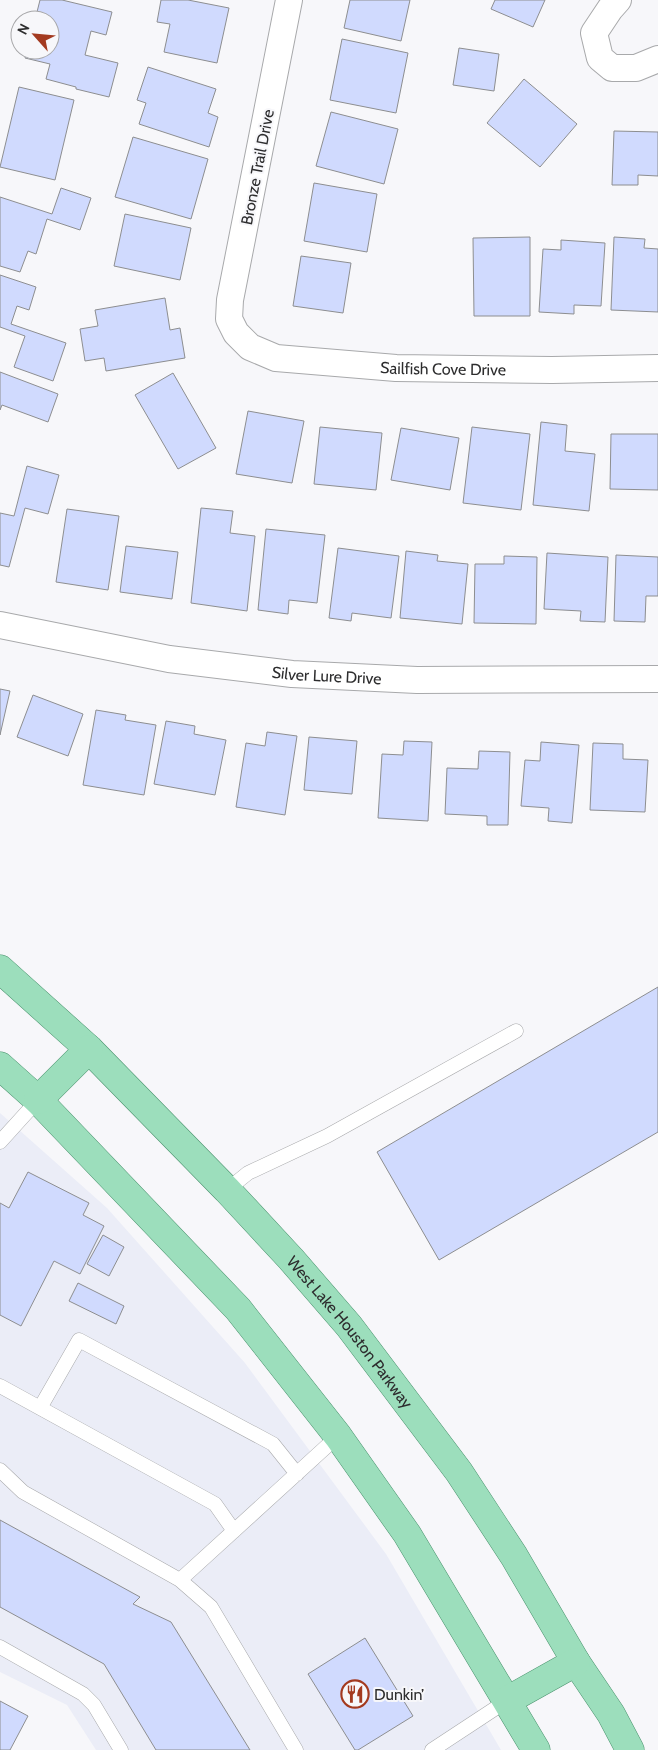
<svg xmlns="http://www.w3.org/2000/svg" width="658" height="1750" font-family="Cabin,sans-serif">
  <rect width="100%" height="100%" fill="#f7f7fa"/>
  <path fill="#ebedf7" d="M0,1113L107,1208L245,1363L386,1554L501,1750H96L67,1705L0,1672Z"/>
  <path fill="#d0dafe" stroke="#8d8e90" d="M40,0H62L112,12L106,35L91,31L85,55L118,63L109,97L76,89V87L46,79L50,64L25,58L27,50H50V20H35Z
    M161,0H188L229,8L217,63L164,52L170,24L157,22Z
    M350,0H410L401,41L344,28Z
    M495,0H545L533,27L491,9Z
    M342,39L408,53L396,113L330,100Z
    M459,48L499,54L494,91L453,85Z
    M148,67L216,89L208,113L218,117L209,147L139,124L146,103L137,100Z
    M524,79L577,124L540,167L487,123Z
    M19,87L74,100L55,180L0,167Z
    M331,112L398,129L384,184L316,166Z
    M614,131L658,132V176L638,175V185H612Z
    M133,137L208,159L191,219L115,197Z
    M314,183L377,194L367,252L304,241Z
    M61,188L91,198L80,230L47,219L36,254L28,251L20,272L0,266V197L52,214Z
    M125,214L191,228L180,280L114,266Z
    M530,237V316H474L473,238Z
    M614,237L645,239L644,248L658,249V312L611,310Z
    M561,240L605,243L601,306L574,305V314L539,312L543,249L561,250Z
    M301,256L351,263L343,313L293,306Z
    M0,275L36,287L29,310L17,306L11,324L66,343L53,381L14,367L25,336L0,327Z
    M165,298L170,330L180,328L185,358L106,371L104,358L85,361L80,329L98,326L95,310Z
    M0,372L58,394L48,422L2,405L0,410Z
    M173,373L216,448L178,469L135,395Z
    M248,411L304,421L292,483L236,474Z
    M541,422L567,425L565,451L595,454L589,511L533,505Z
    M320,427L382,433L376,490L314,484Z
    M472,427L530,434L521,510L463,503Z
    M401,428L459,438L450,490L391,480Z
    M611,434H658V490L610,489Z
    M27,466L59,475L48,514L25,508L9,567L0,565V513L14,516Z
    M201,508L233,511L230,533L255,536L247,611L191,603Z
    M67,509L119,516L108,590L56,582Z
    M266,529L325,535L317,603L289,600L288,614L258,610Z
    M126,546L178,552L172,599L120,592Z
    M338,548L399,556L391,618L352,613L351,621L329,618Z
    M406,551L438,555L437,561L468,564L462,624L400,618Z
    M547,553L608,557L605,622L580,621L581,611L544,609Z
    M616,555L658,557V596H646L645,622L614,621Z
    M504,556L537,557L536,624L474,623L475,564H504Z
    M0,689L10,691L0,735Z
    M33,695L83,714L68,756L17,737Z
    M96,710L126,715L125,720L156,725L144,795L83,785Z
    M166,721L195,726L194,734L226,740L215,795L154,784Z
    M267,732L297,736L285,815L236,807L246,743L265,746Z
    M309,737L357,741L352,794L304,790Z
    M404,741L432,742L428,821L378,818L382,754L403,755Z
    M541,742L579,745L572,823L548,821L549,808L521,806L525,760L540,761Z
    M593,743L623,744V759L648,760L645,812L590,810Z
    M479,751L510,752L508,825H487V816L445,814L447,768L478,769Z
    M658,987V1132L439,1260L377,1152Z
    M28,1172L89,1203L83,1215L104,1226L80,1274L54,1261L21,1326L0,1315V1203L9,1208Z
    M103,1235L124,1247L109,1276L87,1264Z
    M78,1283L124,1306L116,1324L69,1301Z
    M0,1520L140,1597L133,1604L171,1622L250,1750H156L104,1664L0,1607Z
    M365,1638L413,1716L358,1750H355L308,1674Z
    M0,1701L28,1716L10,1750H0Z"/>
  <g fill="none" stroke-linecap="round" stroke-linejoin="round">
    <g stroke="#a8a9ab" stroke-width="15">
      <path id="service" d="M0,1142L38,1100
        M227,1190L248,1173L327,1136L516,1031
        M0,1386L215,1504L234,1531
        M40,1408L79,1340L273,1444L297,1474
        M0,1470L23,1492L180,1580L211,1607L296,1750
        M180,1580L338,1436
        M0,1647L83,1694L94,1705L121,1750
        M432,1750L508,1700"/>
    </g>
    <g stroke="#a8a9ab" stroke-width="28">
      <g id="minor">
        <path id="s1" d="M289,0L230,300L229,319L236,333L250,347L276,358L396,368L552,370L658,368"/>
        <path d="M618,0L610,9L594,33L600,58L612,68H636L658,59"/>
        <path id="s2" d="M0,625L169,659L292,674L417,680L658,679"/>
      </g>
    </g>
    <g stroke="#4a926d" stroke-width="29">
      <g id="primary">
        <path id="s3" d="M0,969L89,1049L227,1190L291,1259L349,1326L459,1472L514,1556L576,1662L611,1714L630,1750"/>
        <path d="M0,1066L38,1100L238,1309L338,1436L407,1534L536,1750"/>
        <path d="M38,1100L89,1049"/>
        <path d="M508,1700L576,1662"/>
      </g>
    </g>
    <use href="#service" stroke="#fff" stroke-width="14"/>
    <use href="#minor" stroke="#fff" stroke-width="26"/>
    <use href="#primary" stroke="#9cdebc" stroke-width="28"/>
  </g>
  <defs>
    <g id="restaurant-ring" transform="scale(1.4375)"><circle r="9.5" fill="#f7f7fa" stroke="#a33a20" stroke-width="1.5"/><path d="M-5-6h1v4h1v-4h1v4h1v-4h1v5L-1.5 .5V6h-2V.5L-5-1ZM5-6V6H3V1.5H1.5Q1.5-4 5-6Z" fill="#a33a20"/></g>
  </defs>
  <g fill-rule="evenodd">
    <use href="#restaurant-ring" x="355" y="1694"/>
  </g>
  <g text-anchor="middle" stroke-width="4" stroke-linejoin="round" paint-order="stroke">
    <g font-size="16" fill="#2d2d2e" stroke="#f7f7fa">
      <text transform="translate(257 167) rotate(-79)" y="6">Bronze Trail Drive</text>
      <text dy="6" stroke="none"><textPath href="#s1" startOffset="556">Sailfish Cove Drive</textPath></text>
      <text dy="6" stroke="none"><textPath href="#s2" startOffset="331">Silver Lure Drive</textPath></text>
      <text dy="6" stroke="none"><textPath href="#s3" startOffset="505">West Lake Houston Parkway</textPath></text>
    </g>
    <g font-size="16" fill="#2d2d2e" stroke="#f7f7fa" text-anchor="start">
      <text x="374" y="1700">Dunkin’</text>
    </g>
  </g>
  <g transform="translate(35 35) rotate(297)"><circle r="24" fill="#f7f7fa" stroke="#a6a6a8"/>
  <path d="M0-4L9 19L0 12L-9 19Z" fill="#a33a20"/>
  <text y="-8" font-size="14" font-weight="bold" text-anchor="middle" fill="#2d2d2e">N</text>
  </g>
</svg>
